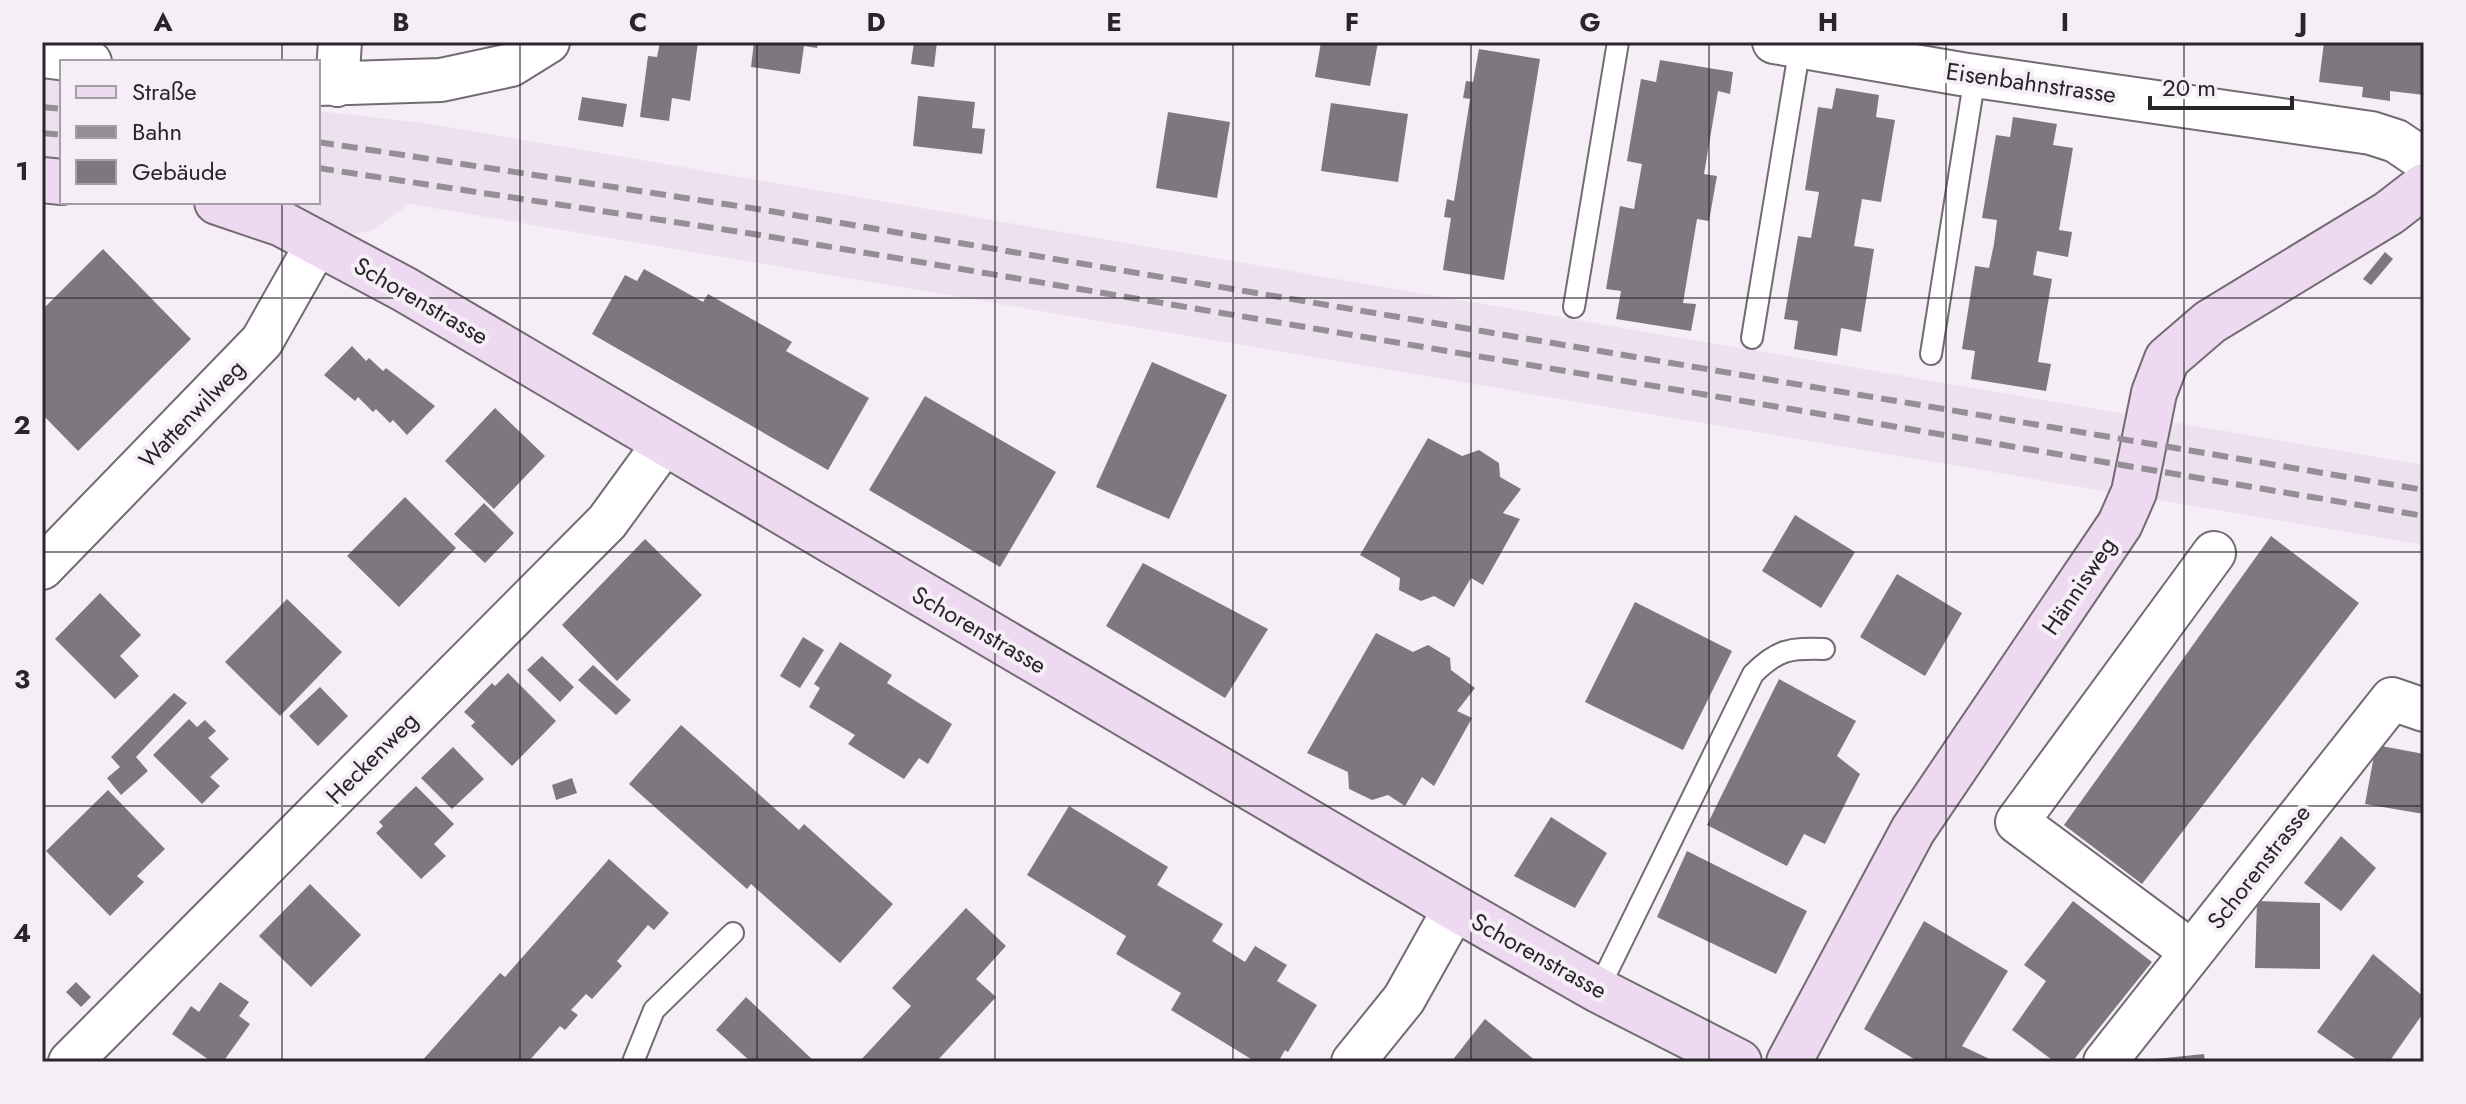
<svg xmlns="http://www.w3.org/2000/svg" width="2466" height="1104" font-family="Jost,sans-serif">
  <rect width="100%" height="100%" fill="#f6eef7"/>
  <path fill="#eee1ef" d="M42,78L62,80V182L42,180Z
    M318,111L425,123L2424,465V545L409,204L373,230L318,242L217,202H318Z"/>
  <path fill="#7e777f" d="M660,42H698L690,101L672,98L669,121L640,117L648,56L657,57Z
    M754,42H818L817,48L804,46L800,74L751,67Z
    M914,42H937L934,67L911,64Z
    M1321,42H1378L1370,86L1315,77Z
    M2324,42H2424V95L2390,91V101L2362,97L2363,87L2319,82Z
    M1479,49L1540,59L1504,280L1443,270L1451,218L1444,217L1447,199L1454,201L1470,99L1463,98L1466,81L1473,82Z
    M1660,60L1733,72L1730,94L1718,91L1704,174L1717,176L1709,221L1697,219L1683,303L1696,304L1691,331L1616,319L1621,291L1606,289L1620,206L1634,209L1642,164L1627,161L1641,79L1656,82Z
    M1836,88L1879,95L1876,117L1895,120L1881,202L1862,199L1854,246L1874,249L1861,332L1841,328L1837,356L1794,349L1798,321L1784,319L1798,236L1811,238L1819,192L1805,190L1818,107L1832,109Z
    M918,96L975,102L972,128L985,129L982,154L913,146Z
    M582,97L627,104L623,127L578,120Z
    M1331,103L1408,114L1398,182L1321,171Z
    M1168,112L1230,122L1217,198L1156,188Z
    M2013,117L2057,124L2053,145L2073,148L2059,230L2072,232L2068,257L2037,251L2033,275L2052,279L2038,362L2051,364L2046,391L1971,379L1975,351L1962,349L1975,266L1989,268L1994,244L1997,220L1982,218L1996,135L2010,137Z
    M103,249L191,339L78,451L42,414V310Z
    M2385,252L2393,259L2371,285L2363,279Z
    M644,269L703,302L708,294L792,342L786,351L869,398L828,470L592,334L625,275L637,281Z
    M352,346L366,361L369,358L383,371L386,368L435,406L407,435L393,420L390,423L376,409L373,412L358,397L355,401L324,375Z
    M1152,362L1227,395L1169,519L1096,487Z
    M925,396L1056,472L1000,567L869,490Z
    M495,408L545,456L494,509L445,461Z
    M1428,438L1462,456L1479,450L1499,463L1500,477L1521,489L1503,513L1520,519L1483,585L1471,578L1454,607L1434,596L1421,601L1399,590L1400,578L1360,555Z
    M405,497L456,548L399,607L347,556Z
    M484,503L514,533L485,563L454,534Z
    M1795,515L1855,552L1821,608L1762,571Z
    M2271,536L2359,603L2142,884L2064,825Z
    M645,539L702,595L617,681L562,625Z
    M1143,563L1268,629L1225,698L1106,626Z
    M1897,574L1962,613L1925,676L1860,637Z
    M100,593L141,635L120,656L139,676L115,699L55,639Z
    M287,599L342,652L280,716L225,662Z
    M1635,602L1732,651L1683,750L1585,702Z
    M1376,633L1413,652L1428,645L1450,658L1451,670L1475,688L1457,711L1472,718L1434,786L1422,777L1405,806L1388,795L1372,800L1349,789L1348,772L1307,753Z
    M803,637L824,650L800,688L780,676Z
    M840,642L892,675L887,683L952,724L928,764L919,758L904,779L848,744L855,735L809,707L820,688L814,684Z
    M542,656L574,687L560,702L527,670Z
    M593,665L631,700L616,715L578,680Z
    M508,673L556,721L512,766L471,726L475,722L464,712L492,683L495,686Z
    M1779,679L1856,721L1837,756L1860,774L1825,844L1804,834L1787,866L1707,825Z
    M320,687L348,716L318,746L289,716Z
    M174,693L187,703L136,757L148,771L121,795L107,778L120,767L111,757Z
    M189,719L197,727L205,720L216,731L208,738L229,759L210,777L220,786L202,804L153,755Z
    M681,725L799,830L804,824L893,904L840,963L751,884L747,889L629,784Z
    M2376,745L2424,754V814L2365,804Z
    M453,747L484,779L452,809L421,778Z
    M572,778L577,793L556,800L552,785Z
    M416,786L454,824L434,844L446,856L421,879L376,833L383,826L379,822Z
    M108,790L165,849L137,876L144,882L110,916L46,851Z
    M1069,806L1168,867L1157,885L1223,924L1212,941L1245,962L1255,946L1287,965L1277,981L1317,1005L1288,1052L1285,1050L1278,1062H1256L1171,1010L1181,993L1116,954L1126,936L1027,875Z
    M1551,817L1607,853L1575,908L1514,876Z
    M2341,836L2376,868L2341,911L2304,883Z
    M1687,851L1807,911L1776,974L1657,917Z
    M609,859L669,913L654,930L648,925L617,961L622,966L592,999L586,994L571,1010L578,1015L565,1030L560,1026L528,1062H421L500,973L505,977Z
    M310,884L361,935L311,987L259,936Z
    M2073,901L2152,962L2072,1062H2055L2012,1030L2046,981L2024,965Z
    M2257,901L2320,903V969L2255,968Z
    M966,908L1006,946L976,979L996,997L936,1062H859L911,1006L892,988Z
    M1924,921L2008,971L1962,1046L1996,1062H1919L1864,1029Z
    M2373,954L2424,997V1012L2389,1062H2360L2317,1032Z
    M76,982L91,997L81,1007L66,992Z
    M220,982L249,1002L239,1016L250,1024L223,1062H212L172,1034L191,1006L199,1012Z
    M746,997L815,1062H751L716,1030Z
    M1485,1019L1537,1062H1451Z
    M2204,1054L2205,1062H2146V1060Z"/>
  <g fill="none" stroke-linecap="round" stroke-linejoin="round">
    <g stroke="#726b72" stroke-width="24">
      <path id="lane" d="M1574,307L1618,42
        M1752,338L1800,46
        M1931,354L1975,76
        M1598,990L1753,674C1778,649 1790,648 1824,649
        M633,1062L654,1010L733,933"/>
    </g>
    <g stroke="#726b72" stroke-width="46">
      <path id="street" d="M1774,42L1961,74L2371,133L2396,141L2424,160
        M42,56L90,62
        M318,84L441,80L511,65L548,42
        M337,85L340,42
        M42,568L262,341L318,242
        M2192,952L2017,822L2214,553
        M70,1062L607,522L663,445
        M1353,1062L1404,999L1455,908
        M2105,1062L2392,699L2424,710"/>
    </g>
    <g stroke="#726b72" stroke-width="48">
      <path id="secondary" d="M42,180L62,182
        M217,202L282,224L404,289L1455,908L1598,990L1739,1062
        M1789,1062L1913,830L2120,524L2134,492L2154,393L2167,359L2210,322L2389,213L2424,186"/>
    </g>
    <use href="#lane" stroke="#fff" stroke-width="20"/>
    <use href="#street" stroke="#fff" stroke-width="42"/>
    <use href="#secondary" stroke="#eedaf0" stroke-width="44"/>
    <path stroke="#948f95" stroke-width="6" stroke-dasharray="16 8" stroke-linecap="butt" d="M42,107L62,109
      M42,133L62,135
      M318,142L764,210L2424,490
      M318,168L760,235L2424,516"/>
  </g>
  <path fill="none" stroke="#282629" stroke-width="2" stroke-opacity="0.55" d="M282,42V62M520,42V1062M757,42V1062M995,42V1062M1233,42V1062M1471,42V1062M1709,42V1062M1946,42V1062M2184,42V1062M282,202V1062M42,298H2424M42,552H2424M42,806H2424"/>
  <g text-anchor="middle" stroke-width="8" stroke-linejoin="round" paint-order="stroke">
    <g font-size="24" fill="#282629" stroke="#f6eef7">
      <text transform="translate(2031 83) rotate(8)" y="8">Eisenbahnstrasse</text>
      <text transform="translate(421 301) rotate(30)" y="8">Schorenstrasse</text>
      <text transform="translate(192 414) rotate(-46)" y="8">Wattenwilweg</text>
      <text transform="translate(2079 586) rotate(-56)" y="8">Hännisweg</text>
      <text transform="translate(979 630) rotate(30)" y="8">Schorenstrasse</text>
      <text transform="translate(372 758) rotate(-45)" y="8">Heckenweg</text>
      <text transform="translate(2259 867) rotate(-52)" y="8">Schorenstrasse</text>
      <text transform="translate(1539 956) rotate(29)" y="8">Schorenstrasse</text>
    </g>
  </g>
  <rect width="2466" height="1104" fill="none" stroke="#f6eef7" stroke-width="88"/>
  <rect x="60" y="60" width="260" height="144" fill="#f6eef7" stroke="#a49ea5" stroke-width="2"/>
  <rect x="76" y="86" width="40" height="12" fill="#eedaf0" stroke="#a49ea5" stroke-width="2"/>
  <text x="132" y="100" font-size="24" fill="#282629">Straße</text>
  <rect x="76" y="126" width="40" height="12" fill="#948f95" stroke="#a49ea5" stroke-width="2"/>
  <text x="132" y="140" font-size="24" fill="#282629">Bahn</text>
  <rect x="76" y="160" width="40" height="24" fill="#7e777f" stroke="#a49ea5" stroke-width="2"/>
  <text x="132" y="180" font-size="24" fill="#282629">Gebäude</text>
  <path d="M2150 96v12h142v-12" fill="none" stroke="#282629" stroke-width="4"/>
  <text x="2162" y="96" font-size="24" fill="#282629" stroke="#f6eef7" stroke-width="6" paint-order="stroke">20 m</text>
  <rect x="44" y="44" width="2378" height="1016" fill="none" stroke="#282629" stroke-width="3"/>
  <g font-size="26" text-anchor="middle" font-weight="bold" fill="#282629">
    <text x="163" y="31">A</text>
    <text x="401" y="31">B</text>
    <text x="638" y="31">C</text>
    <text x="876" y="31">D</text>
    <text x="1114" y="31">E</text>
    <text x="1352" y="31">F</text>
    <text x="1590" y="31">G</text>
    <text x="1828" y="31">H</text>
    <text x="2065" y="31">I</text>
    <text x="2303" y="31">J</text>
    <text x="22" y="180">1</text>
    <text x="22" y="434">2</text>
    <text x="22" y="688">3</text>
    <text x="22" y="942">4</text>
  </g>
</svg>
